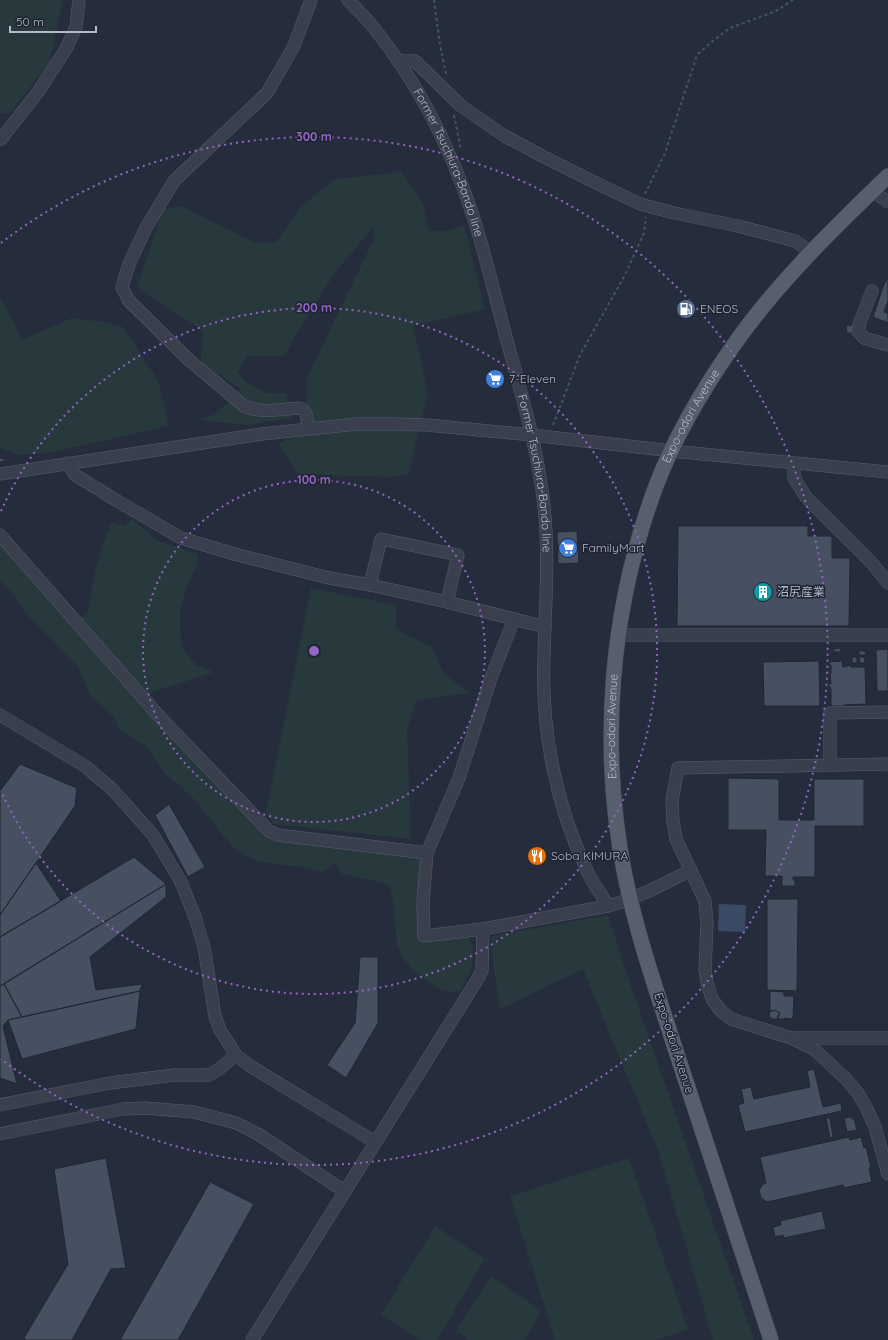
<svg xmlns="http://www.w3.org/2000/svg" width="888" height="1340" font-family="Quicksand,'Noto Sans JP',sans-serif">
  <rect width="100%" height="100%" fill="#252d3c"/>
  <path fill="#27393d" d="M0,0H63L49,63L10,113H0Z
    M401,172L423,203L429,231H448L464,225L485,309L413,326L428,393L408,475L387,477L298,474L278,444L287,439L314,435L307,405V377L374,239L373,227L335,273L297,333L284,356H248L238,372L245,381L267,393H286L292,418L246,425L197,420L216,414L241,389L203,365L201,359L203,331L137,287L163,210L181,206L256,243L276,242L302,206L335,179Z
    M0,298L13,320L22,340L72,318L104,322L123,327L158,381L169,426L53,452L20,455L0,448Z
    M132,519L157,540L197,554V564L190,580L180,608V630L182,648L196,665L214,672L138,697L266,834L418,856L422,860L420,940L467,935C480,952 470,975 460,991L450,992L439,989L412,970L403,957L397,945L393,901L390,886L385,883L342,874L335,863L322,872L302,867L259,862L246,856L232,846L194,799L165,773L145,745L119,730L114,717L89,694L78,667L24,611L16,597L0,581V545L8,550L81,619L88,612L96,568L103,545L111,522L124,526Z
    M311,588L396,605V629L432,647L443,673L470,693L416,700L407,730L411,839L273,824L266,812Z
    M608,915L622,960L754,1340H713L659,1153L583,969L500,1009L493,964L491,936Z
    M629,1158L688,1329L656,1340H555L510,1196Z
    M435,1226L485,1259L437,1340H421L381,1315Z
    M491,1276L542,1311L524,1340H470L456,1331Z"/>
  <path fill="#3b4a64" d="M719,904L746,905L745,932L718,931Z"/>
  <path fill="#465060" stroke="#202633" d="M888,278V301L884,312L888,313V323L873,317L884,284Z
    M853,325L854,333H847L846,326Z
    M678,526H808V536H832V558H850L849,626H677Z
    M577,531L579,563L558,564L557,532Z
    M841,648V652H834L833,649Z
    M888,649V691H877L876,650Z
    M858,651H865L866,655H859Z
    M852,657H857V663H852Z
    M859,657H864L865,663H860Z
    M819,661L820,706H764L763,662Z
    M842,661L843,667L851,665V667H865L866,704L844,705V706H832L831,704V688L829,687V684H831L830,673H831V665H829V662Z
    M20,764L77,788L75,806L0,915V791Z
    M728,778L779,779V820H814V779H864V826H815V877H793V880H795V886H782V876H765L766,830H728Z
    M169,804L205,867L188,877L155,815Z
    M134,857L166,884L0,986V937Z
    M36,863L61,901L0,937V915Z
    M166,884V897L90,957L96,990L142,984L140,991L22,1017L4,984Z
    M767,899H798L797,991L767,990Z
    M360,957H378V1023L346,1078L327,1065L355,1023Z
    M4,984L22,1017L8,1020L3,1026L17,1084L0,1078V986Z
    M140,991L136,1029L22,1059L8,1020Z
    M770,991L784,992V996H794L793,1019L785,1018L784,1019H778V1016L780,1013L775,1010L773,1011H770Z
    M775,1010L780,1013L778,1016V1019H772L769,1017L770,1011H773Z
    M814,1069L823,1107L841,1103L842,1111L745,1132L738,1105L744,1103L741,1089L751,1087L754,1099L810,1087L807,1071Z
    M851,1117L852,1119H854L857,1130L847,1132L844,1118Z
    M826,1118H830L833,1137L830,1138Z
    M849,1137L850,1140L861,1137L864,1148L866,1147L871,1167L869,1168L872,1182L844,1188L843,1185L767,1202L761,1198L759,1190L763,1184L766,1183L760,1157Z
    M106,1158L126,1268L111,1269L72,1340H26L24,1338L68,1264L54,1169Z
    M210,1182L254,1204L178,1340H120Z
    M822,1211L826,1229L784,1238L783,1235L775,1237L773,1227L781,1225L780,1221Z"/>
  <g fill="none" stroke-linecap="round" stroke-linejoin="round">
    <g stroke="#575d6a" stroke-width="13">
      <g id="minor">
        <path id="s1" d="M348,0C357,9 366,18 374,28C419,84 451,149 473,216C486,256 495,297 506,337C522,396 540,456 545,517C549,564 545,610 544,657C541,731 556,806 588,873C594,885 602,895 608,906C638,898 664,884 691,870"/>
        <path d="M398,61H415L460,105L503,135L542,156L596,183L640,204L674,213L738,226L795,241L811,252"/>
        <path d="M1,139L38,92L66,49L76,27L79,0"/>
        <path d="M872,191L888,202"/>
        <path d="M872,291L860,322L858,331L864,338L888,345"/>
        <path d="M309,428L306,414L303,409L298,408C280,409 262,414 244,406L189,360L129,301L122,287L129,264L146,228L174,181L267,93L294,46L311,0"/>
        <path d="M68,463L75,475L119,502L181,538L234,554L329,578L370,585L447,602L545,627"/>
        <path d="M794,464V478L806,497L871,562L888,583"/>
        <path d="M0,474L262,434L357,424H396L427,425L532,435L672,451L888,472"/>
        <path d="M0,535L158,715L269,831L278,835L427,853"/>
        <path d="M370,585L381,539L458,555L447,602"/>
        <path d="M514,619L491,678L459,778L427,853L423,904L424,936L483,929L608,906"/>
        <path d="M618,635H888"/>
        <path d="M0,715L85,766L113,790L153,835L180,880L195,917L204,947L215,1016L220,1030L236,1055L250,1066L375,1142"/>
        <path d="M888,764L678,768L672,800L673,822L676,839L705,901L707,923L705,970L707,982L712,999L721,1011L731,1019L791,1038L815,1050L846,1079L857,1092L866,1107L875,1127L888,1174"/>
        <path d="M830,765V713L888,712"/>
        <path d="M794,1038H888"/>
        <path d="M0,1105L110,1083L174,1075H209L219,1069L236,1055"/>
        <path d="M0,1134L123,1109L145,1108L194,1112L236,1123L258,1134L344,1191"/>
        <path d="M252,1340L477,980L482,970L483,929"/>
      </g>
    </g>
    <g stroke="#424855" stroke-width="16">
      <g id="major">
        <path id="s2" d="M771,1340C739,1243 707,1146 675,1048C657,992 637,935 625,876C599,747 610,609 656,486C675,436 703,389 733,346C777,283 833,229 888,176"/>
      </g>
    </g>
    <path stroke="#45565a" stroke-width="2" stroke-dasharray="3 3" stroke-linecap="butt" d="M434,0L440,45L446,74
      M454,115L461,150
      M645,194L665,153L697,55L708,45L730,28L776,11L793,0
      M553,425L580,355L625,275L644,233L646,217
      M0,460H3"/>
    <use href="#minor" stroke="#393f4c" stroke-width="12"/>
    <use href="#major" stroke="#575e6c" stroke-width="15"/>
  </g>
  <g fill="none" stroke="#9265c2" stroke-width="2" stroke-dasharray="2 4">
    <circle cx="314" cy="651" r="171"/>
    <path d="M1 511A343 343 0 1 1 1 791"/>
    <path d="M1 243A514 514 0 1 1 1 1059"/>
  </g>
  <defs>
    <g id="fuel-disc" transform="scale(1)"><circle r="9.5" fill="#5c6f8a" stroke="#1e2431"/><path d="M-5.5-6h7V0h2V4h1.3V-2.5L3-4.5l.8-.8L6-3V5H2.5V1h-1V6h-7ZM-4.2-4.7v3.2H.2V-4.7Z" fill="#fff"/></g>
    <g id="supermarket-disc" transform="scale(1)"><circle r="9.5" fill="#3f7fe0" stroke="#1e2431"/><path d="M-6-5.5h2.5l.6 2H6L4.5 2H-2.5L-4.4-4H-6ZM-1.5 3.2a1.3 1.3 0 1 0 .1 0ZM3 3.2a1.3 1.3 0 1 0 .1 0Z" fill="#fff"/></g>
    <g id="building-disc" transform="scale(1)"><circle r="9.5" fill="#0f9aa8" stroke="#1e2431"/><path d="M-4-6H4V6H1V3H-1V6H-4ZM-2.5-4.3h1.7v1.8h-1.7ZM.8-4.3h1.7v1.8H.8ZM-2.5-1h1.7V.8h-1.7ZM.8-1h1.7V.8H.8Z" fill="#fff"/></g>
    <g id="restaurant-disc" transform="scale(1)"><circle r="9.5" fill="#e8710a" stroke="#1e2431"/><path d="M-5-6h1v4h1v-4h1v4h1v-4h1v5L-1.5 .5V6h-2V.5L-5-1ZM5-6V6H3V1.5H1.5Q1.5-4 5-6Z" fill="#fff"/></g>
  </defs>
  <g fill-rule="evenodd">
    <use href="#fuel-disc" x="686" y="309"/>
    <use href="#supermarket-disc" x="495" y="379"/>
    <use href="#supermarket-disc" x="568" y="548"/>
    <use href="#building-disc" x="763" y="592"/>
    <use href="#restaurant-disc" x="537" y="856"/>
  </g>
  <g text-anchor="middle" stroke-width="3" stroke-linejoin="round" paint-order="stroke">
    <g font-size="12" fill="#b4bac7" stroke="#1e2431">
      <text dy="4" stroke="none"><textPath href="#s1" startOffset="193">Former Tsuchiura-Bando line</textPath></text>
      <text dy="4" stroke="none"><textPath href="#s2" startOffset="961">Expo-odori Avenue</textPath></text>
      <text dy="4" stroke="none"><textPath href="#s1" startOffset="517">Former Tsuchiura-Bando line</textPath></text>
      <text dy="4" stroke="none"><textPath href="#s2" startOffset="637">Expo-odori Avenue</textPath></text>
      <text transform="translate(674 1043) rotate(72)" y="4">Expo-odori Avenue</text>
    </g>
    <g font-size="12" fill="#b4bac7" stroke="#1e2431" text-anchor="start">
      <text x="700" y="313">ENEOS</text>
      <text x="509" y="383">7-Eleven</text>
      <text x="582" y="552">FamilyMart</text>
      <text x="777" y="596">沼尻産業</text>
      <text x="551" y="860">Soba KIMURA</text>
    </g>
  </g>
  <circle cx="314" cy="651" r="6" fill="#9265c2" stroke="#1e2431" stroke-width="2"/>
  <g font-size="12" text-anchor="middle" font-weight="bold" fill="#9265c2" stroke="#1e2431" stroke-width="3" stroke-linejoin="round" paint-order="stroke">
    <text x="314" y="141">300 m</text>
    <text x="314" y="312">200 m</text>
    <text x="314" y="484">100 m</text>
  </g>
  <path d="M10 26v6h86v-6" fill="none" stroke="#b4bac7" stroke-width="2"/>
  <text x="16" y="26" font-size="12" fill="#b4bac7" stroke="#1e2431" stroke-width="3" paint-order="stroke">50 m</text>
</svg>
